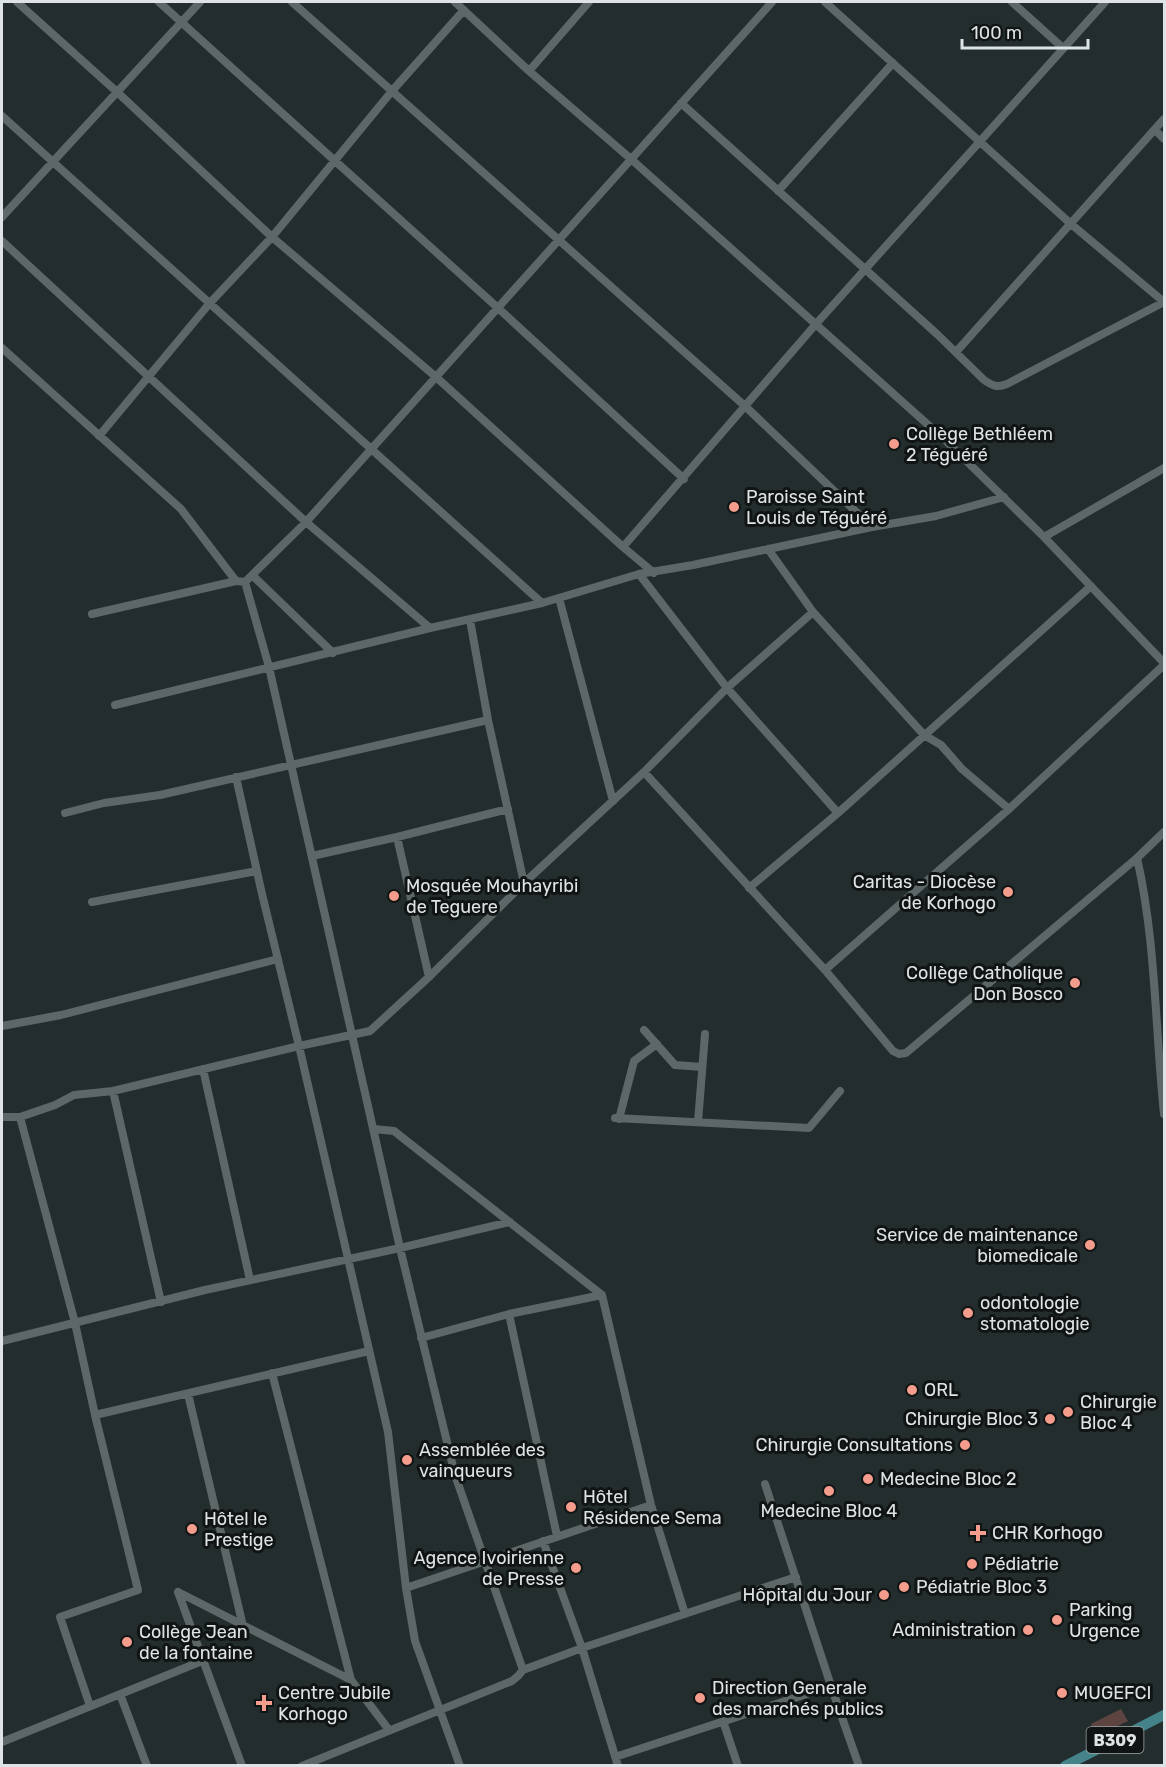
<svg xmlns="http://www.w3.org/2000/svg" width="1166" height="1767" font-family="Rubik,sans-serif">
  <rect width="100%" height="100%" fill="#232d2e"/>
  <path fill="#5d4440" d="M1121,1709L1128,1721L1097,1736L1091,1724Z"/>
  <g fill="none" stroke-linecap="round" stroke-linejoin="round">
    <path stroke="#5d6768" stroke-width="8" d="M17,2L116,91L272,237L436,377L623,547L654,573
      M159,2L498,308L684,479
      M292,2L746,407L872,527
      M455,2L529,71L631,159L945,440L1044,537L1164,663
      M825,2L1071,224L1164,302
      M1012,2L1063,48
      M529,71L589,2
      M681,103L938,335L984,380C993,386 997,388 1007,384L1164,302
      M2,116L542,603
      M1155,130L1164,139
      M778,191L893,63
      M2,217L200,2
      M2,241L306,522L430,628
      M2,348L181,509L236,581
      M956,352L1164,119
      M99,436L209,304L272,237L392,91L464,10
      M1044,537L1164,468
      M623,547L816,324L1105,2
      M768,549L813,612L924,735L941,745L962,769L1009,809
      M639,574L727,688L838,813
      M252,575L333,653
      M245,582L269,667L400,1248L455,1475L523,1670
      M559,598L613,801
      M92,614L236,581L245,582L306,522L772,2
      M470,620L488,720L524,883
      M115,705L430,628L542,603L639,574L693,565L872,527L936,516L1004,497
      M644,772L825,970L893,1051L899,1054L906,1053L1137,858
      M236,777L262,894L299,1046L388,1432L406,1588L415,1641L460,1766
      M65,813L104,803L160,795L488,720
      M1164,832L1137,858C1156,941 1155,1029 1164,1114
      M397,837L429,977
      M312,856L397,837L508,809
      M749,888L838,813L1091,586
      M92,902L257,871
      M825,970L1009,809L1164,665
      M2,1026L61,1015L278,959
      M644,1030L675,1065L702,1067
      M203,1069L250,1280
      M113,1091L161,1302
      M2,1117H20L55,1105L74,1095L113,1091L299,1046L370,1031L429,977L524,883L644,772L727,688L813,612
      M20,1117L75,1323L95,1415L138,1590L60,1617L90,1706
      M615,1118L809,1128L840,1091
      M619,1119L634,1061L657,1044
      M698,1122L705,1034
      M374,1129L394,1131L602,1295L651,1505L685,1614
      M509,1314L557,1536
      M421,1338L509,1314L602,1295
      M2,1341L205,1290L400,1248L510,1222
      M272,1373L351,1680L389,1730
      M188,1394L243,1626
      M95,1415L369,1351
      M765,1484L831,1686L859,1766
      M543,1541L582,1648L618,1766
      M406,1588L651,1505
      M178,1592L351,1680
      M178,1592L242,1766
      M120,1694L147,1766
      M723,1721L738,1766
      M2,1742L202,1661
      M615,1757L831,1686
      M302,1766L512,1681L518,1676L523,1670L582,1648L796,1577"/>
    <path stroke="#45838b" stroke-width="10" d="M1065,1766L1164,1715"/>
  </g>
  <g fill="#f49d8d" stroke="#101415" stroke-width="2">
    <circle cx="894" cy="444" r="6"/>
    <circle cx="734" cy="507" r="6"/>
    <circle cx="1008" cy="892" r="6"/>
    <circle cx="394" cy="896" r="6"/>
    <circle cx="1075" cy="983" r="6"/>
    <circle cx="1090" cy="1245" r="6"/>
    <circle cx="968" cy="1313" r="6"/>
    <circle cx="912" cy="1390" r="6"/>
    <circle cx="1068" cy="1412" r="6"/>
    <circle cx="1050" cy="1419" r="6"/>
    <circle cx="965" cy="1445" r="6"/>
    <circle cx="407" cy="1460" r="6"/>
    <circle cx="868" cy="1479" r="6"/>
    <circle cx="829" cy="1491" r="6"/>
    <circle cx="571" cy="1507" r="6"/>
    <circle cx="192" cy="1529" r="6"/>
    <path d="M975 1524h6v6h6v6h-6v6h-6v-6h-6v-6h6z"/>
    <circle cx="972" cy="1564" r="6"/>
    <circle cx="576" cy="1568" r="6"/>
    <circle cx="904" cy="1587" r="6"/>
    <circle cx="884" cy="1595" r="6"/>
    <circle cx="1057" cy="1620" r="6"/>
    <circle cx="1028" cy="1630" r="6"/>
    <circle cx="127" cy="1642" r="6"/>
    <circle cx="1062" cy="1693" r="6"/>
    <circle cx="700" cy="1698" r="6"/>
    <path d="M261 1694h6v6h6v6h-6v6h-6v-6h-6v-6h6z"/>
  </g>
  <g text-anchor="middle" stroke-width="6" stroke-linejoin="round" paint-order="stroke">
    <rect fill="#101415" stroke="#a0a6a7" stroke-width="1.5" x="1086.5" y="1727" width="57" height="26" rx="4.5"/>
    <g font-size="16" font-weight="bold" fill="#dee4e5">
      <text x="1115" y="1746">B309</text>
    </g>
    <g font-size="18" fill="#dee4e5" stroke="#101415" text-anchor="start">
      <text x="906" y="440">Collège Bethléem<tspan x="906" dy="21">2 Téguéré</tspan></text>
      <text x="746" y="503">Paroisse Saint<tspan x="746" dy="21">Louis de Téguéré</tspan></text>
      <text x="996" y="888" text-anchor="end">Caritas - Diocèse<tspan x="996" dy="21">de Korhogo</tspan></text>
      <text x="406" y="892">Mosquée Mouhayribi<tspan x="406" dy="21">de Teguere</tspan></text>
      <text x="1063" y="979" text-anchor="end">Collège Catholique<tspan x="1063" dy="21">Don Bosco</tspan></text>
      <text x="1078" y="1241" text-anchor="end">Service de maintenance<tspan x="1078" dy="21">biomedicale</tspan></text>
      <text x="980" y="1309">odontologie<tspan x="980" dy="21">stomatologie</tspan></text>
      <text x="924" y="1396">ORL</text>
      <text x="1080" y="1408">Chirurgie<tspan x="1080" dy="21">Bloc 4</tspan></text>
      <text x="1038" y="1425" text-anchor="end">Chirurgie Bloc 3</text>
      <text x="953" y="1451" text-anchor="end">Chirurgie Consultations</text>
      <text x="419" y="1456">Assemblée des<tspan x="419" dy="21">vainqueurs</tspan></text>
      <text x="880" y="1485">Medecine Bloc 2</text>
      <text x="583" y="1503">Hôtel<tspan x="583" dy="21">Résidence Sema</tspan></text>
      <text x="829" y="1517" text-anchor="middle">Medecine Bloc 4</text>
      <text x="204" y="1525">Hôtel le<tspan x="204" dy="21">Prestige</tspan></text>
      <text x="992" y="1539">CHR Korhogo</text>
      <text x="564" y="1564" text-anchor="end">Agence Ivoirienne<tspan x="564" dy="21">de Presse</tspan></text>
      <text x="984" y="1570">Pédiatrie</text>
      <text x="916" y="1593">Pédiatrie Bloc 3</text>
      <text x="872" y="1601" text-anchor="end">Hôpital du Jour</text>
      <text x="1069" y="1616">Parking<tspan x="1069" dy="21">Urgence</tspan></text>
      <text x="1016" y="1636" text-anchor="end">Administration</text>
      <text x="139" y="1638">Collège Jean<tspan x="139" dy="21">de la fontaine</tspan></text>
      <text x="712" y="1694">Direction Generale<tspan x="712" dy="21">des marchés publics</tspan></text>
      <text x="278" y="1699">Centre Jubile<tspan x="278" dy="21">Korhogo</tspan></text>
      <text x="1074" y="1699">MUGEFCI</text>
    </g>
  </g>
  <rect width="1166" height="1767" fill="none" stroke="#dee4e5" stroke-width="6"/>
  <path d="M962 39v9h126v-9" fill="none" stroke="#dee4e5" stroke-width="3"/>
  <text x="971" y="39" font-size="18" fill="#dee4e5" stroke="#101415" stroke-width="4.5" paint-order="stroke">100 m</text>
</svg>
